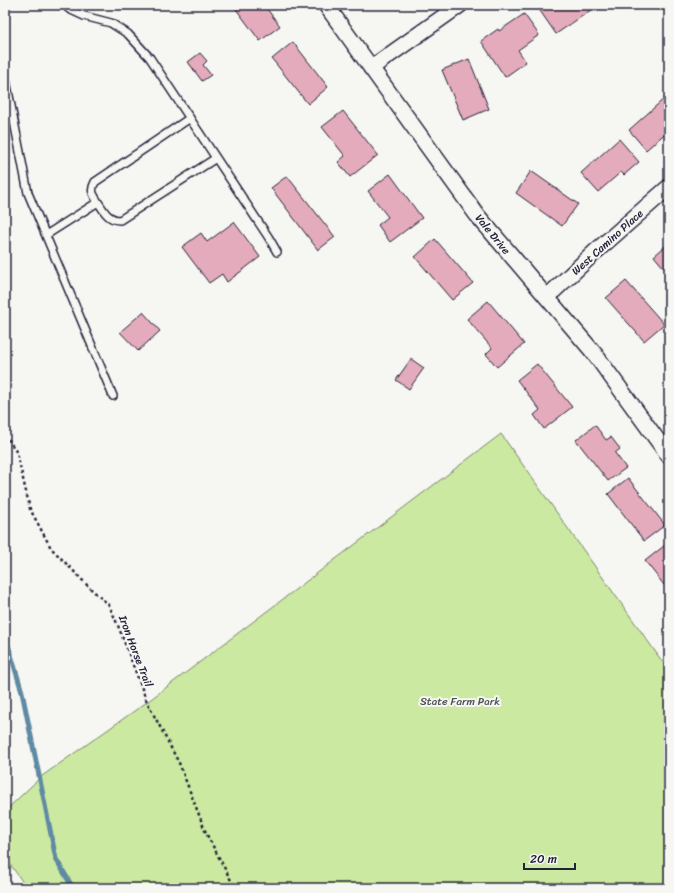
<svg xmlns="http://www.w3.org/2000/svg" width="674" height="893" font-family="Sriracha,sans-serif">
  <rect width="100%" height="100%" fill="#f6f6f2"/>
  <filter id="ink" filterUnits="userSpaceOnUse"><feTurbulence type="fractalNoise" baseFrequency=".025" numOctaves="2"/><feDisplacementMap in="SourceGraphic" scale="8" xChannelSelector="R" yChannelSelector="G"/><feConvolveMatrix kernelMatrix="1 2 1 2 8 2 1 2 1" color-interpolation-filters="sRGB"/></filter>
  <g filter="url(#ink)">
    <path fill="#cbe9a0" stroke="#76866e" d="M501,434L669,671V888H27L5,857V811L42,776L147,702Z"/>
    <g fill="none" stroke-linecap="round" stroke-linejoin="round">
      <path stroke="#5f8aa3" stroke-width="5" d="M5,635L22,692L56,859L73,888"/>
    </g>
    <path fill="#e4abbc" stroke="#22223b" d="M233,5H264L280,26L260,41Z
      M536,5H596L597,6L556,34Z
      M524,14L539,35L518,50L526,62L505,77L481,41L498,29L499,31Z
      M293,42L328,87L308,104L272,59Z
      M200,53L207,61L203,65L211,75L202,81L188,62Z
      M469,59L489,109L463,120L442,70Z
      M666,97L669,100V130L646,150L629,130Z
      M343,111L378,155L350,177L338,162L345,156L322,127Z
      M619,139L639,162L624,175L621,172L598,192L581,173Z
      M531,171L578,204L562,226L516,193Z
      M390,174L422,218L390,242L378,225L388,217L368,191Z
      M287,176L335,237L318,250L271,188Z
      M234,222L260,257L227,282L222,274L209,283L182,247L201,233L207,242Z
      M435,239L473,283L452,300L415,257Z
      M669,243V274L654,256Z
      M626,281L664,324L644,341L606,298Z
      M488,301L524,344L497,367L486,354L492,348L467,319Z
      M143,312L160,331L138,351L120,332Z
      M411,359L424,368L409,389L396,380Z
      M537,364L572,407L544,429L534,415L540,410L517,380Z
      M595,425L606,440L611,437L620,449L615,453L626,468L608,481L576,440Z
      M628,478L665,525L644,541L608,494Z
      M669,542V581L664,585L645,561Z"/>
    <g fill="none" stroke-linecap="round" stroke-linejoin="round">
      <g stroke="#22223b" stroke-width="10">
        <path id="lane" d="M65,5L69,9L84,16L111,23L128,34L150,58L216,158
          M5,75L28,193L113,396
          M98,202C93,194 90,191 95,182L190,118
          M46,235L98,202C104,211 108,220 120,220L216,158L269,238L277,252"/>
      </g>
      <g stroke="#22223b" stroke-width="18">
        <path id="street" d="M326,5L477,215L594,353L669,456
          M371,68L460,5
          M547,297L595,252L669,187"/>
      </g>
      <path stroke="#22223b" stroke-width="2.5" stroke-dasharray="3 3" stroke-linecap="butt" d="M5,434L17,453L30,509L51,548L91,589L109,605L119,628L147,702L179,763L206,833L235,888"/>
      <use href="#lane" stroke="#f6f6f2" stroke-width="7"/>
      <use href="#street" stroke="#f6f6f2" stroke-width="15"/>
    </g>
  </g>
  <g text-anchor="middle" stroke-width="4" stroke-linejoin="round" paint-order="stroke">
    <g font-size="11" fill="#22223b" stroke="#f6f6f2">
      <text transform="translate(493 234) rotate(51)" y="4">Vale Drive</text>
      <text transform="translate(607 242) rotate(-42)" y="4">West Camino Place</text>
      <text transform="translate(136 651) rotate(69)" y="4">Iron Horse Trail</text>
    </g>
    <g font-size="11" fill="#4c5454" stroke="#f6f6f2">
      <text x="460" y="705">State Farm Park</text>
    </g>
  </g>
  <rect width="674" height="893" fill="none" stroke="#f6f6f2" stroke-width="20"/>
  <rect x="10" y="10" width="654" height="873" fill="none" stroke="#22223b" stroke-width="1.5" filter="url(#ink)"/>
  <path d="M524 863v6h51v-6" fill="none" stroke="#22223b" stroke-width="2"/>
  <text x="530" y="863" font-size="12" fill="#22223b" stroke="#f6f6f2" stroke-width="3" paint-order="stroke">20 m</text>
</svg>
